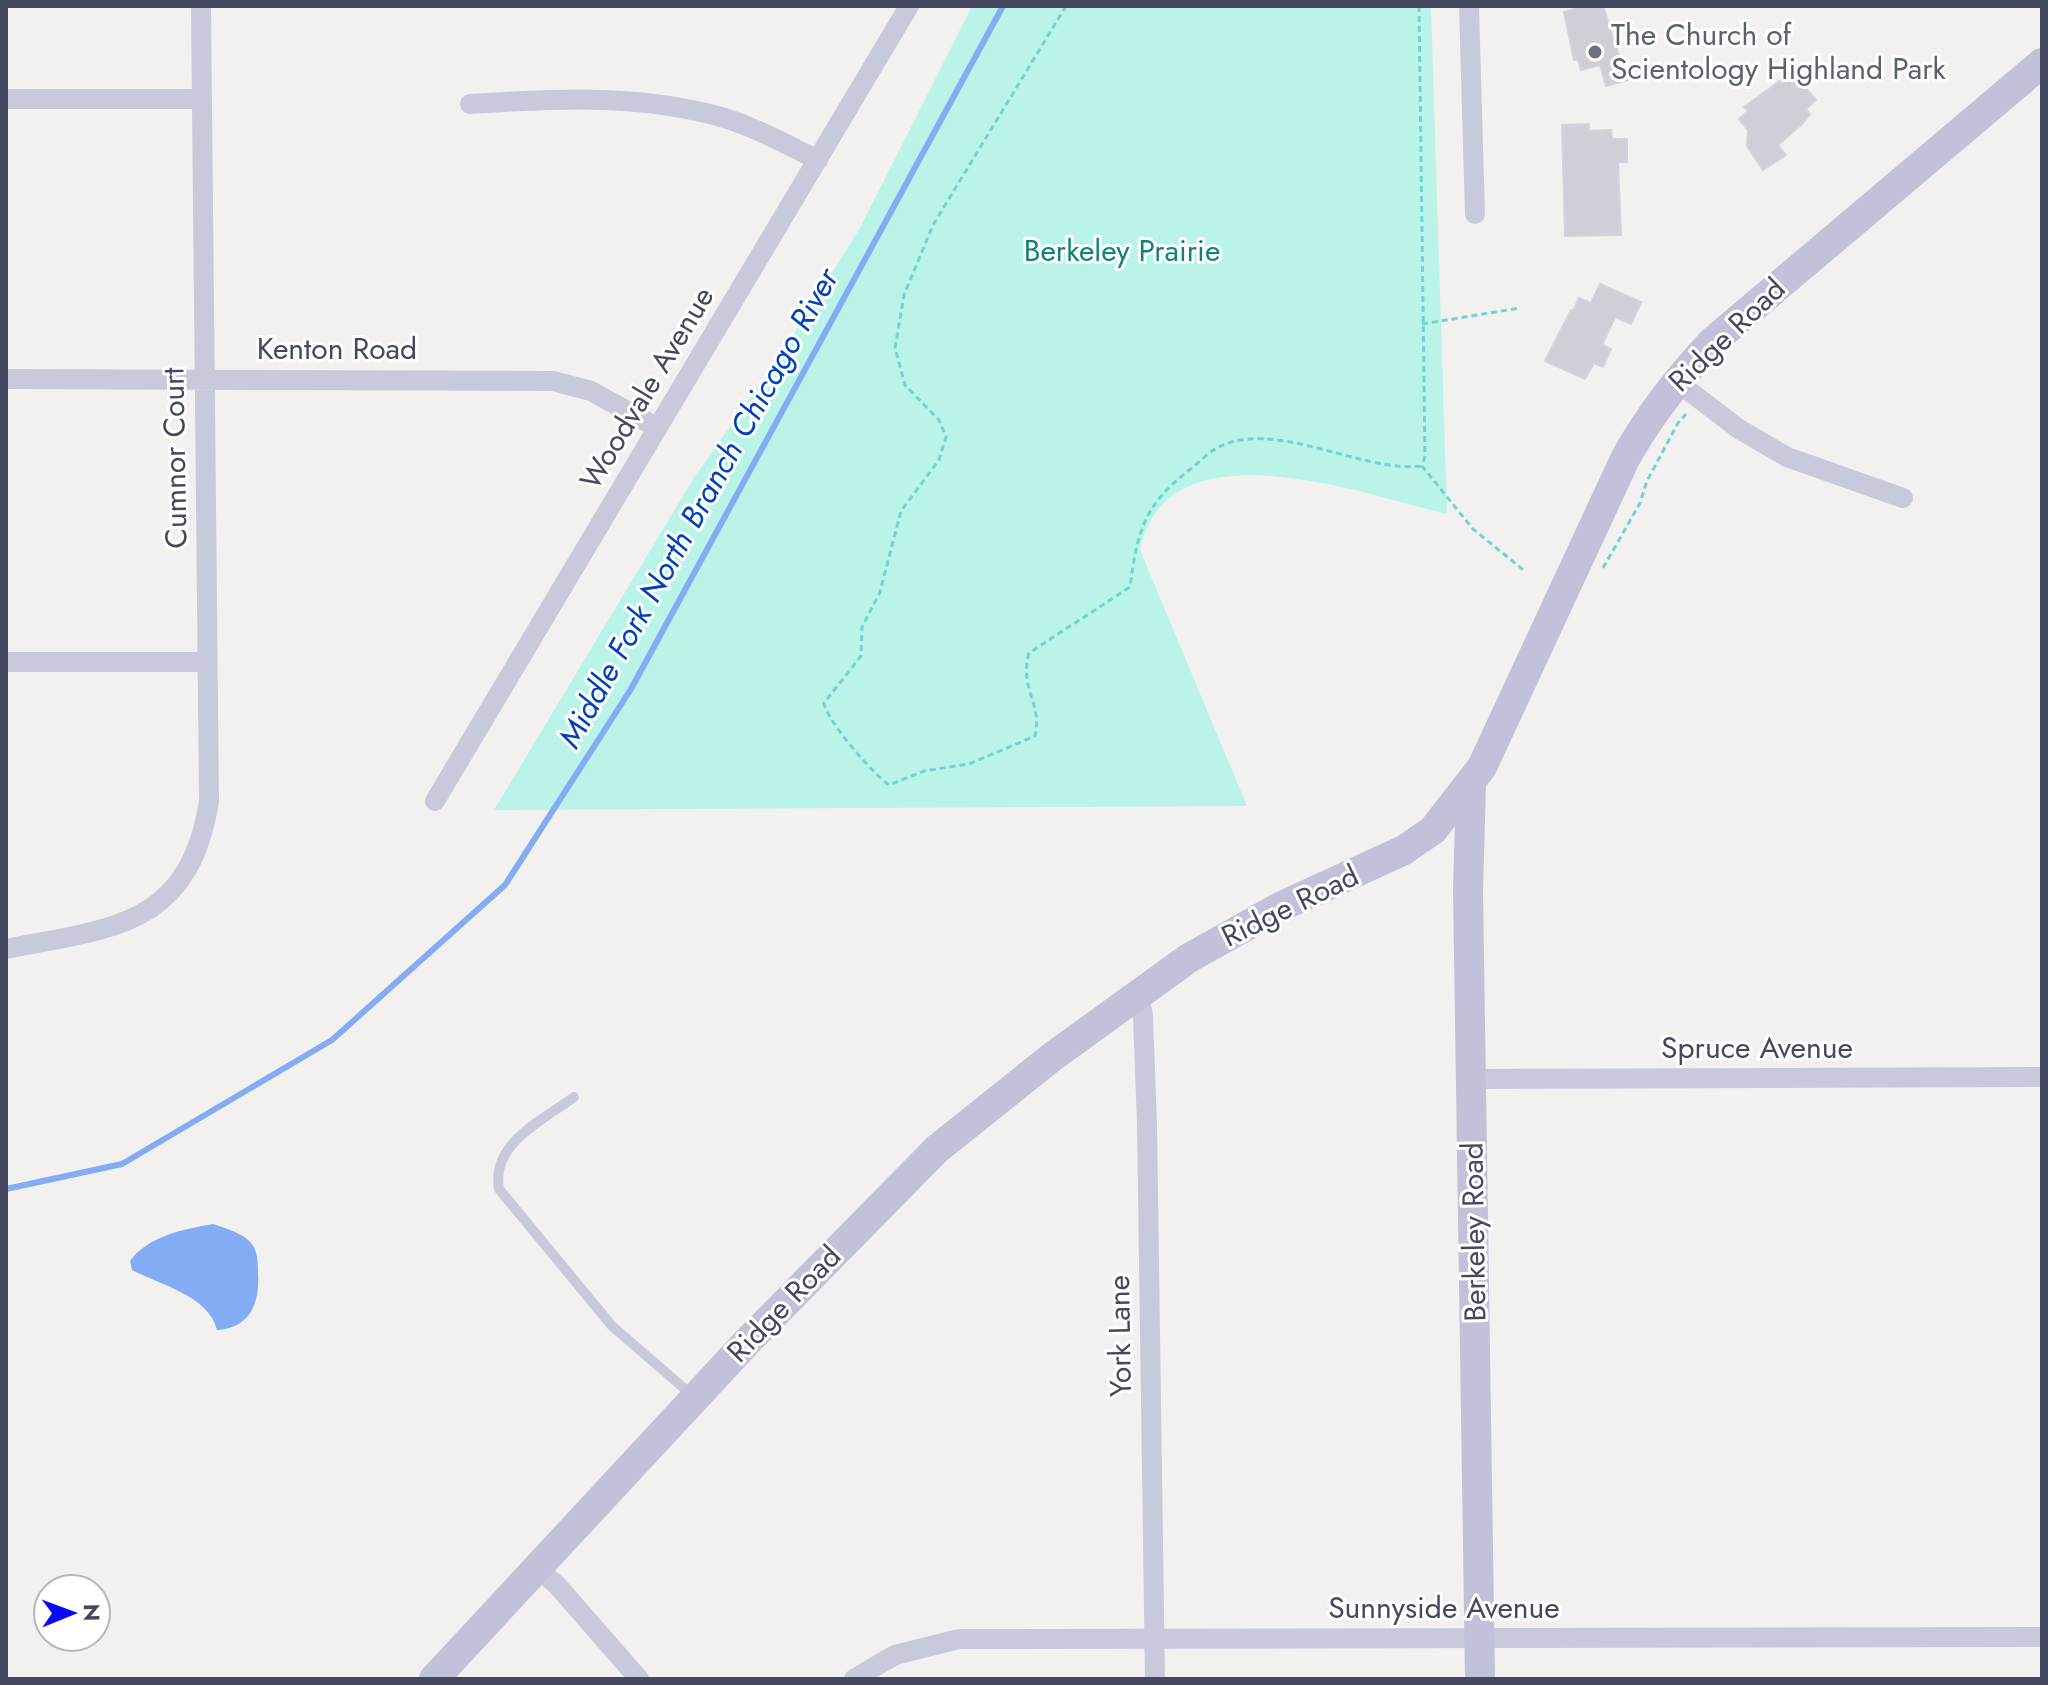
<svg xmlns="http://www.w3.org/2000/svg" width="2048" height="1685" font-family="Jost,sans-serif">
  <rect width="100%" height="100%" fill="#f3f1f0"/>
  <path fill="#baf4e9" d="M972,6H1431L1447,514C1365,495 1166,420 1140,550L1247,806L494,810L695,476L784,350L860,228Z"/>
  <path fill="#83acf5" d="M213,1224C225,1228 243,1233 251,1243C258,1251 258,1264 258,1273C260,1303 250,1328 217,1330C209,1296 161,1285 132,1270L130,1261C148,1236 184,1229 213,1224Z"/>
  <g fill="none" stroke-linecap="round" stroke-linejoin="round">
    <path stroke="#83acf5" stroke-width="6" d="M6,1189L122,1164L332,1040L505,885L631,689L1003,6"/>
  </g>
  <path fill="#d0cfd8" stroke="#d4d3dc" stroke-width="2" d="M1586,6H1603L1627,80L1606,86L1600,65L1581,70L1578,59L1574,60L1564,12Z
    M1792,72L1816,100L1806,109L1810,114L1802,124L1778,145L1786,155L1763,170L1747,146L1748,130L1739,119L1748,111L1744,107Z
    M1589,124V131L1611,130L1612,139H1627V162H1618L1621,235L1565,236L1562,125Z
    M1600,284L1641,302L1631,324L1615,317L1602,345L1611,349L1603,367L1594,363L1585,379L1545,361L1571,310L1573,311L1579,298L1591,303Z"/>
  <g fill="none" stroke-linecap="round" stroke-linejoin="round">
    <path stroke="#6fd5cf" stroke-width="3" stroke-dasharray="6 4" stroke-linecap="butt" d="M1066,6L933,225L904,295L895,348L905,385L939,420L946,437L939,460L901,511L880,592L862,627L861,656L824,703C826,720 875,776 889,785L924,771L969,764L1035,736C1043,703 1019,690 1029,653L1130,587C1137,533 1144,505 1188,471C1198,464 1207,453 1217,448C1273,417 1360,473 1422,466
      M1419,6L1425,456L1422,466L1473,529L1526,572
      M1422,324L1520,308
      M1603,568L1640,503L1647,481L1678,423L1686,414"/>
    <path stroke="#c8cadb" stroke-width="10" d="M574,1097C542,1121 491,1143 499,1189L612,1326L693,1396"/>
    <path stroke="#c8cadb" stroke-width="20" d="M1469,6L1475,214
      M6,99H202
      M470,104C552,99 630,94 710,114C748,123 783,143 818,160
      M6,379L553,381L591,391L658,428
      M1676,381L1739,429L1787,457L1903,498
      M6,662H207
      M435,801L909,6
      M6,949C111,928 189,928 209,801L201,6
      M1139,993L1143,1016L1147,1124L1155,1679
      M1472,1079L2042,1077
      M537,1569L556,1584L639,1679
      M854,1679L895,1655L959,1639L2042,1637"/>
    <path stroke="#c1c2da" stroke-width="30" d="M1471,785L1468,890L1480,1679
      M434,1679L747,1342L937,1149L1052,1057L1189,958L1280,907L1404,850L1433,830L1482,767L1625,459C1649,415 1678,379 1712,342L2042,63"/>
  </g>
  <circle fill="#6b7280" stroke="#fff" stroke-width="3" cx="1595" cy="52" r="8"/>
  <g text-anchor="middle" stroke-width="6" stroke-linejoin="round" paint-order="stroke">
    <g font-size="30" fill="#5b616d" stroke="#fff" text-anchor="start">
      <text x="1611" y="45">The Church of<tspan x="1611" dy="34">Scientology Highland Park</tspan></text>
    </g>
    <g font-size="30" fill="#0e837b" stroke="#fff">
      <text x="1122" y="261">Berkeley Prairie</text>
    </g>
    <g font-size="30" fill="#46485f" stroke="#fff">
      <text transform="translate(1727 335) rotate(-44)" y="10">Ridge Road</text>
      <text x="337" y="359">Kenton Road</text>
      <text transform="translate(647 388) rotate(-59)" y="10">Woodvale Avenue</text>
      <text transform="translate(175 458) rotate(-91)" y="10">Cumnor Court</text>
      <text transform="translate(1290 906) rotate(-26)" y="10">Ridge Road</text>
      <text x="1757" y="1058">Spruce Avenue</text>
      <text transform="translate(1474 1232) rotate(-91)" y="10">Berkeley Road</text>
      <text transform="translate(784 1304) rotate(-46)" y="10">Ridge Road</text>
      <text transform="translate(1120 1336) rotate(-91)" y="10">York Lane</text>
      <text x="1444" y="1618">Sunnyside Avenue</text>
    </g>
    <g font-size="32" font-style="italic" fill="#0041b8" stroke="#fff">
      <text transform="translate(698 508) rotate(-61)" y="11">Middle Fork North Branch Chicago River</text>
    </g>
  </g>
  <rect width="2048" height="1685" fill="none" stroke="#46485f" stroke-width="16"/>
  <g transform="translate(72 1613) rotate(89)"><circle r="38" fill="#ffffff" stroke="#b5b6bf" stroke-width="2"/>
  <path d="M0-6L14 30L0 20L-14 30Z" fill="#0708f5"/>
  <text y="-12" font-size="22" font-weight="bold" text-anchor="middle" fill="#46485f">N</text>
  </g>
</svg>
